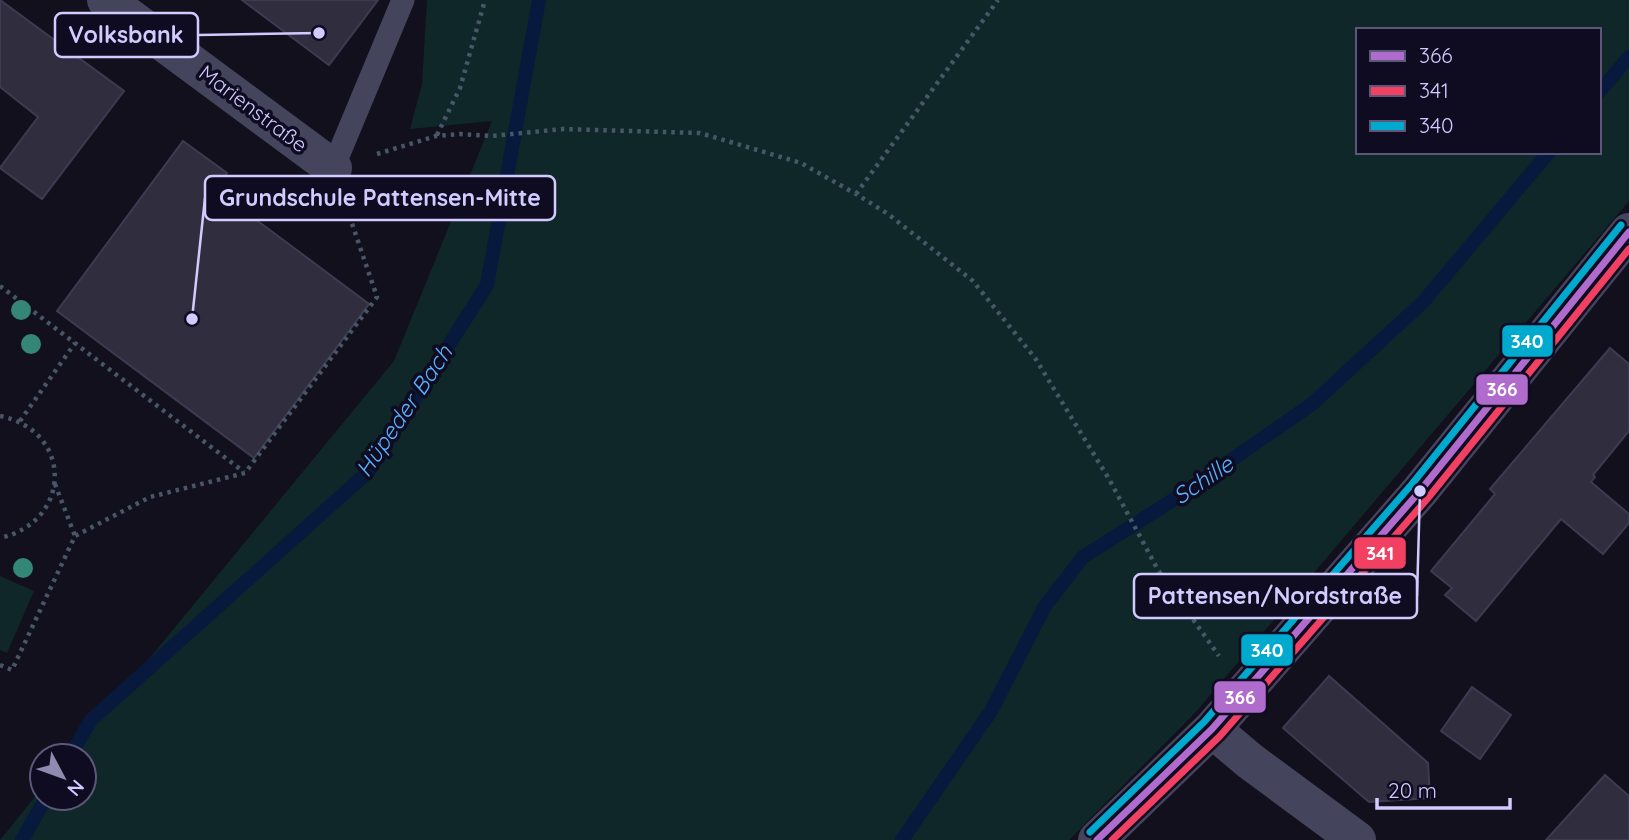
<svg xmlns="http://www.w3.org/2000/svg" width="1629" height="840" font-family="Quicksand,sans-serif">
  <rect width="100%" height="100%" fill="#12101c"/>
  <path fill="#0f2728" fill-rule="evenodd" d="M427,0H1629V201L1196,712L1069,840H0L42,788V798H84V756H69L394,361L492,121L410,129L422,84ZM1358,30H1599V152H1358Z
    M0,576L34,591L7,653L0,650Z"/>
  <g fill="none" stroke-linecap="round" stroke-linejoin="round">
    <path stroke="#071a3d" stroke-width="14" d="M1599,92L1629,57
      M70,756L91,720L368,472L487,285L539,0
      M22,840L46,798
      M902,840L991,711L1045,606L1083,557L1184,493L1312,404L1423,302L1549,152"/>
  </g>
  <path fill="#302e3e" stroke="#3e3a51" stroke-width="2" d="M0,0L124,91L42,199L0,168L38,117L0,87Z
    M242,0H378L329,65Z
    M183,141L227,173L215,189L369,304L254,458L57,311Z
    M1610,348L1629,364V431L1593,475L1595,477L1591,482L1629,514V523L1603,554L1561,519L1476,621L1445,595L1452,588L1431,571L1495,494L1490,489Z
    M1329,676L1428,763L1430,798L1369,802L1283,728Z
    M1472,687L1511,715L1480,759L1441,731Z
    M1605,775L1629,796V840H1546Z"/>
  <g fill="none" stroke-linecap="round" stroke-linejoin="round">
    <path stroke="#475767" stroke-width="4.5" stroke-dasharray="3.5 5" stroke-linecap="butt" d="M437,135L460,88L485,0
      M377,154L436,136L460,134L492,136L563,129L700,133L801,163L856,194L888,214L973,281L1035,358L1109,479L1158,570L1219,656
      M856,194L998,0
      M0,286L244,472
      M0,416C74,431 72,522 0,538
      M20,421L75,343
      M55,484L75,536
      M0,665L12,670L75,536L150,497L245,473L377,297L346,206"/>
    <path stroke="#45445d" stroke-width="23" d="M333,168L403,0"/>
    <path stroke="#45445d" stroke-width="38" d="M106,0L333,168
      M1212,729L1250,761L1357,840
      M1097,840L1212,729L1420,491L1629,232"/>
    <g stroke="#0f0b21" stroke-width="12">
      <path id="bus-1" d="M1097,840L1212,729L1420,491L1629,232"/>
    </g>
    <g stroke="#0f0b21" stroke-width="12">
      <path id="bus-2" d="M1112,840L1220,736L1428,498L1629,249"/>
    </g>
    <g stroke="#0f0b21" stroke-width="12">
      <path id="bus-3" d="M1090,832L1204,722L1412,484L1621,225"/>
    </g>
    <use href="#bus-1" stroke="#b06ccc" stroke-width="7"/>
    <use href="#bus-2" stroke="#f24062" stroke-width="7"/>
    <use href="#bus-3" stroke="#00a9ce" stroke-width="7"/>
  </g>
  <g fill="#348677">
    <circle cx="21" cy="310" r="10"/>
    <circle cx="31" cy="344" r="10"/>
    <circle cx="23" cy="568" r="10"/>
  </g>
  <g text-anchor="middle" stroke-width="7" stroke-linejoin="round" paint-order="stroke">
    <g font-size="21" fill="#d1cbff" stroke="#0f0b21">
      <text transform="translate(253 109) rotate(37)" y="7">Marienstraße</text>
    </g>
    <g font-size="23" font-style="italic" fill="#59b2ff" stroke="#0f0b21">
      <text transform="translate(404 411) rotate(-56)" y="8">Hüpeder Bach</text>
      <text transform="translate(1203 480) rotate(-34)" y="8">Schille</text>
    </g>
  </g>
  <path fill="none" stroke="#d1cbff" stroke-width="2.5" d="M319 33L198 35M192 319L205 198M1420 491L1417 596"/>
  <g fill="#d1cbff" stroke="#0f0b21" stroke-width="2.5">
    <circle cx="319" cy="33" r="7"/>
    <circle cx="192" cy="319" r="7"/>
    <circle cx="1420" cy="491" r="7"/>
  </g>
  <g fill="#0f0b21" stroke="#d1cbff" stroke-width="2.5">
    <rect x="55" y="13" width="143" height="44" rx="7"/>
    <rect x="205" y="176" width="350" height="44" rx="7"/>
    <rect x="1134" y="574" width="283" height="44" rx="7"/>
  </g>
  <g font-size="23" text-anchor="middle" font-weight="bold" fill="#d1cbff">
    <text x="126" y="43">Volksbank</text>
    <text x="380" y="206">Grundschule Pattensen-Mitte</text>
    <text x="1275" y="604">Pattensen/Nordstraße</text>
  </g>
  <g stroke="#0f0b21" stroke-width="2.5">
    <rect x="1501" y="324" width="53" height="34" rx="7" fill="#00a9ce"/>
    <rect x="1475" y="373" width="54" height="33" rx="7" fill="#b06ccc"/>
    <rect x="1353" y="536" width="54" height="34" rx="7" fill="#f24062"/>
    <rect x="1240" y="633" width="54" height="34" rx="7" fill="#00a9ce"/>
    <rect x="1213" y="680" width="54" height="34" rx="7" fill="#b06ccc"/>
  </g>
  <g font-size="19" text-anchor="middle" font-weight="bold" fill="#fff">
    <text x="1527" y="348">340</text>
    <text x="1502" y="396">366</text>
    <text x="1380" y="560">341</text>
    <text x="1267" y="657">340</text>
    <text x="1240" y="704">366</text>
  </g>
  <rect x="1356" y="28" width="245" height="126" fill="#0f0b21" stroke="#5d587a" stroke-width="2"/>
  <rect x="1370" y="51" width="35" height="10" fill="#b06ccc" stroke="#5d587a" stroke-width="2"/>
  <text x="1419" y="63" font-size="21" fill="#d1cbff">366</text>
  <rect x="1370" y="86" width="35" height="10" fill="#f24062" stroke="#5d587a" stroke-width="2"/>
  <text x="1419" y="98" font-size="21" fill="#d1cbff">341</text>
  <rect x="1370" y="121" width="35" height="10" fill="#00a9ce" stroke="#5d587a" stroke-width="2"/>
  <text x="1419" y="133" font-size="21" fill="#d1cbff">340</text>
  <g transform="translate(63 777) rotate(131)"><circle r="33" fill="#0f0b21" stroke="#5d587a" stroke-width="2"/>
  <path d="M0-5L12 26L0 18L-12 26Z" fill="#8e8ab0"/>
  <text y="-10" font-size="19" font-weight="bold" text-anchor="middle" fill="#d1cbff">N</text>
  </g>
  <path d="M1377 798v10h133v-10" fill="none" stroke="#d1cbff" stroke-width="3.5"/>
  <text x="1388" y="798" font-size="21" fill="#d1cbff" stroke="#0f0b21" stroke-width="5" paint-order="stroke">20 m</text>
</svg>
